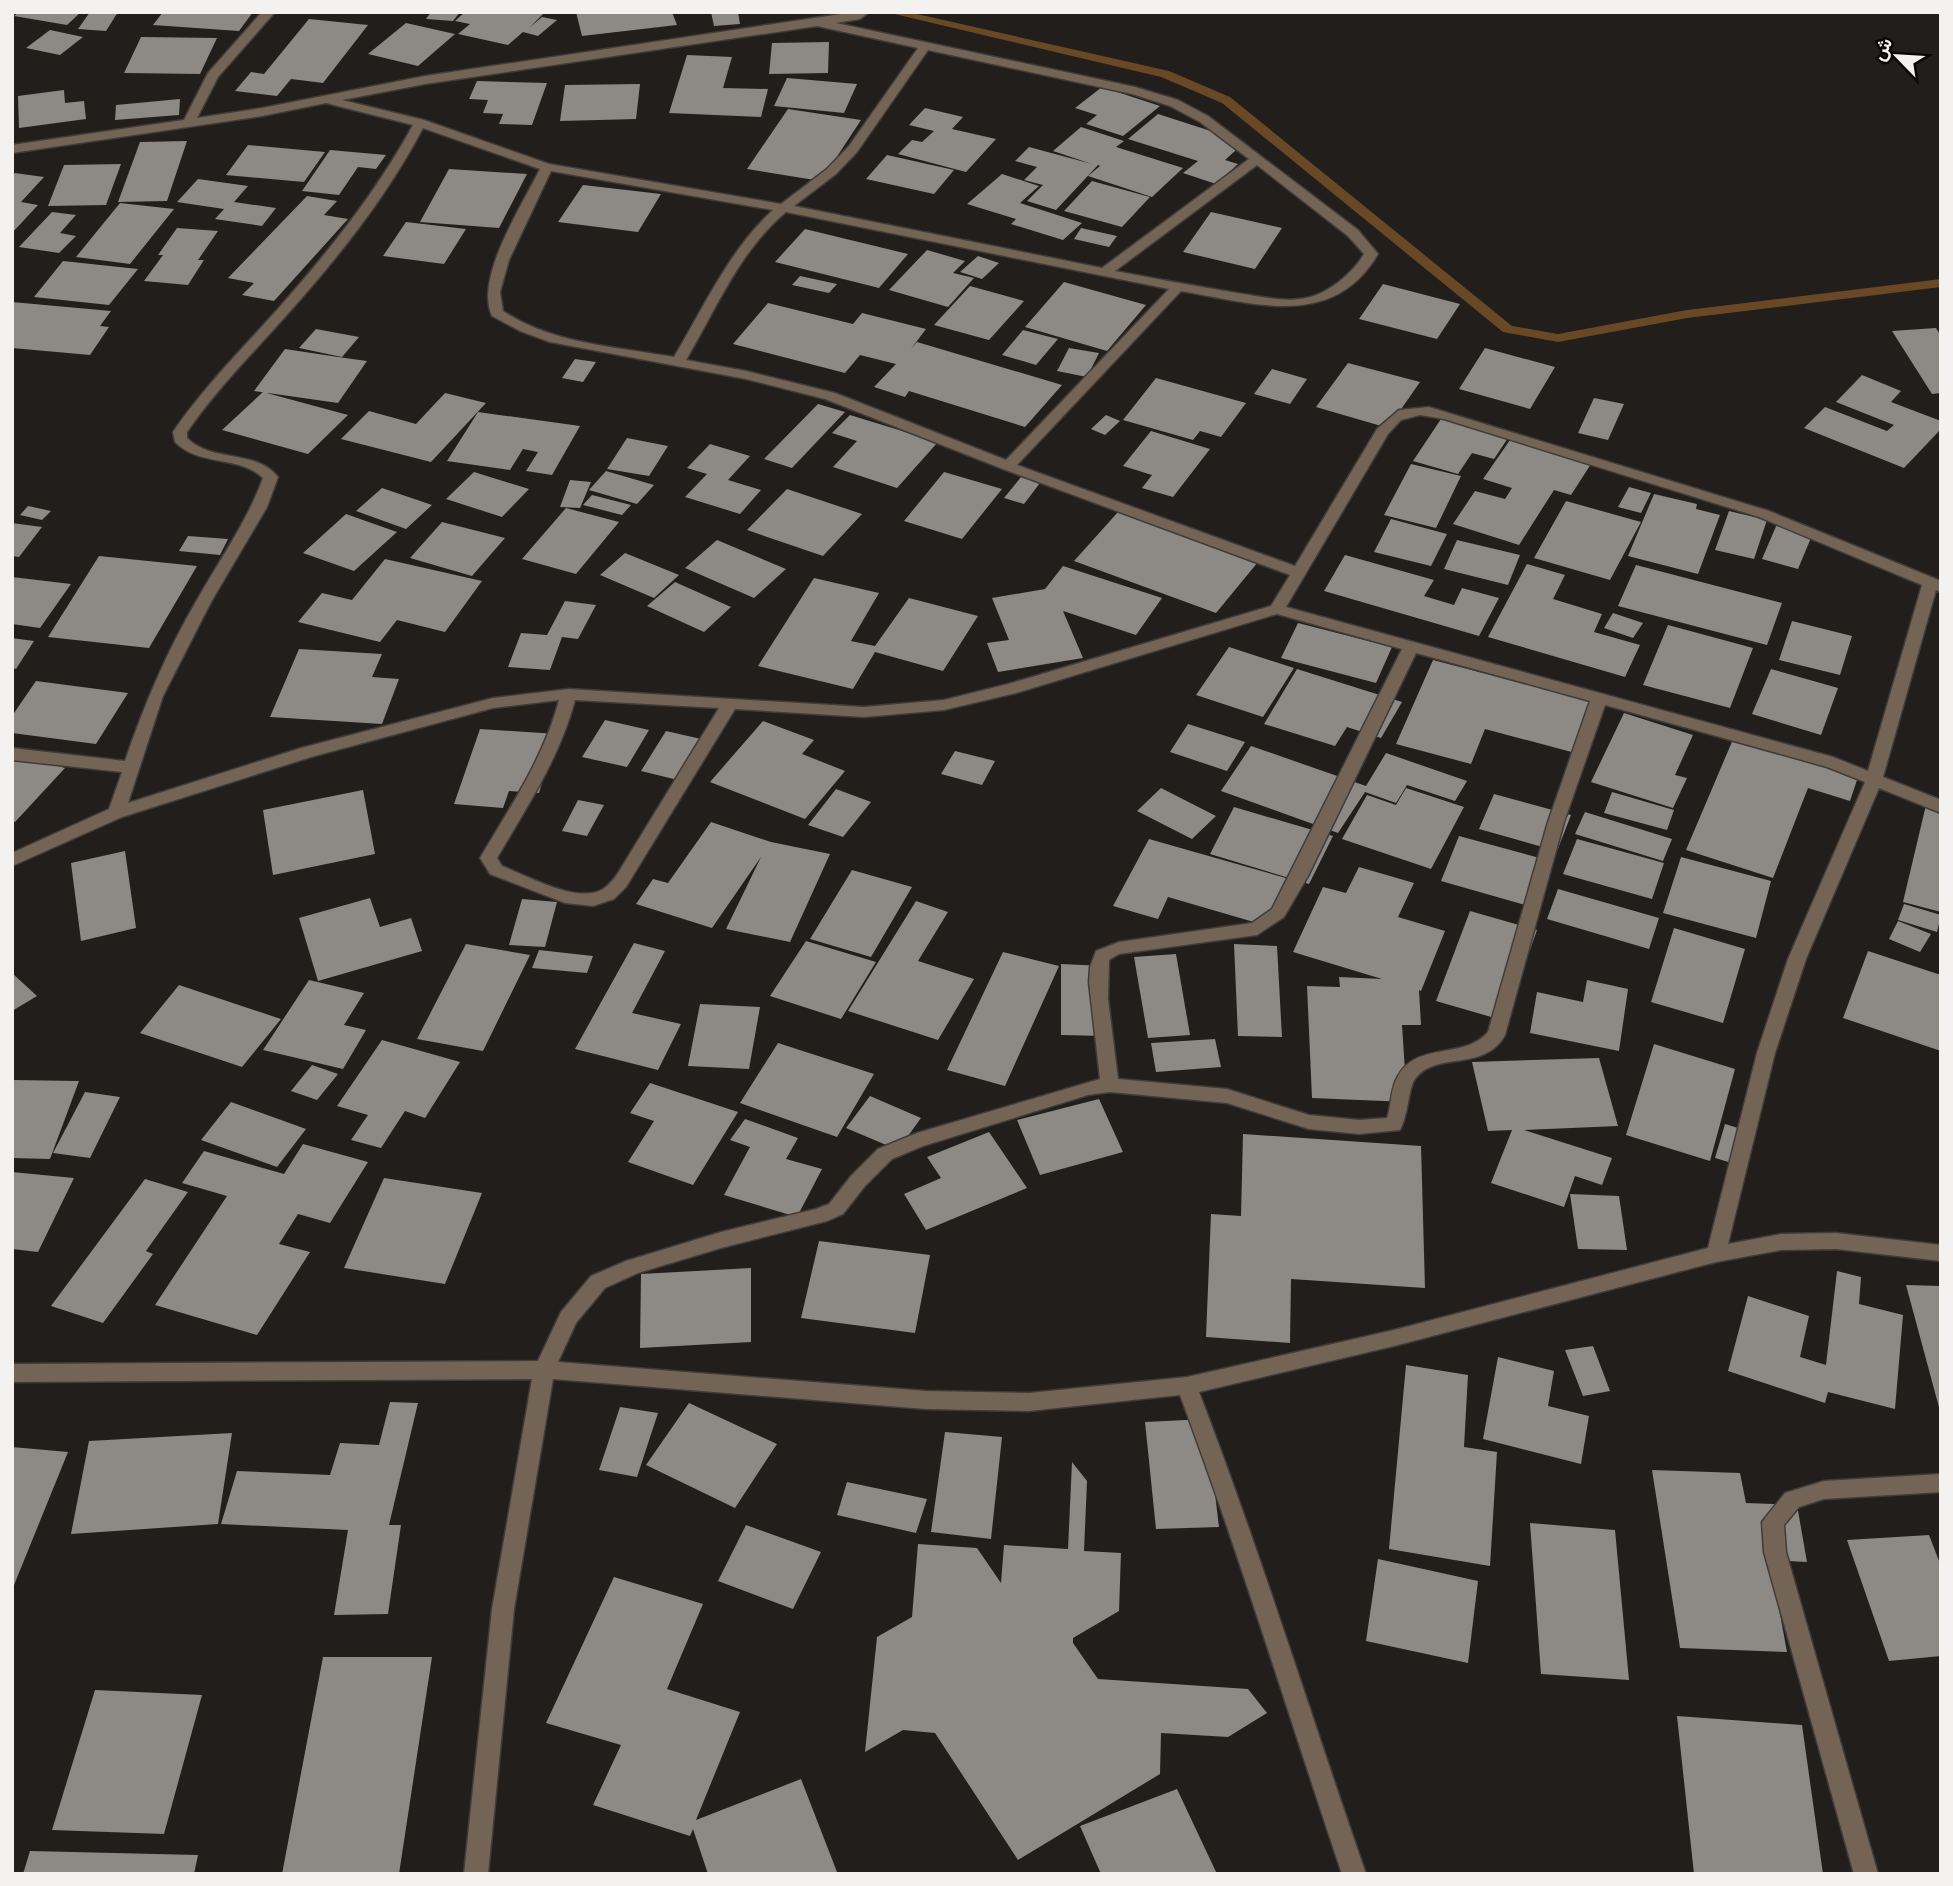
<svg xmlns="http://www.w3.org/2000/svg" width="1953" height="1886" font-family="'Sofia Sans Condensed',Vazirmatn,sans-serif">
  <rect width="100%" height="100%" fill="#211e1c"/>
  <g fill="none" stroke-linecap="round" stroke-linejoin="round">
    <path fill="#694825" fill-rule="evenodd" d="M886,12H908L1169,71L1230,97L1512,326L1558,334L1687,310L1941,279V287L1687,318L1558,342L1503,332L1222,103L1161,77Z"/>
  </g>
  <path fill="#8d8985" d="M19,12H81L67,25L14,16Z
    M90,12H118L106,31L78,29Z
    M163,12H253L239,31L153,25Z
    M431,12H460L453,21L426,19Z
    M465,12L543,14L529,28L542,17L557,20L538,36L523,32L508,45L458,34L470,24L455,21Z
    M576,12H672L677,25L582,36Z
    M711,12H738L740,24L714,26Z
    M309,19L368,25L323,83L291,79L277,96L235,91L251,72L264,74Z
    M406,23L455,34L418,66L368,54Z
    M50,30L83,37L60,55L26,48Z
    M141,37L217,38L200,74L124,73Z
    M829,42L828,73L769,74L772,43Z
    M687,55L732,57L723,88L768,89L761,117L669,113Z
    M787,78L857,84L844,113L774,106Z
    M477,81L547,83L532,125L499,124L503,114L483,113L488,100L469,99Z
    M640,84L636,119L560,121L565,85Z
    M1102,87L1160,106L1123,136L1086,124L1097,115L1075,108Z
    M64,90L65,103L84,101L86,119L19,128L18,96Z
    M180,99L179,115L115,120L116,105Z
    M925,108L963,117L952,129L996,139L966,172L898,154L912,140L922,142L934,131L909,125Z
    M788,109L861,120L821,181L747,169Z
    M1158,114L1245,142L1225,160L1238,164L1216,184L1183,173L1198,161L1128,139Z
    M1081,127L1124,141L1116,147L1183,168L1152,197L1088,176L1100,166L1098,165L1056,210L1027,201L1043,185L1024,180L1037,167L1015,161L1029,147L1092,164L1053,151Z
    M187,141L167,201L118,202L140,142Z
    M248,145L325,152L304,182L226,175Z
    M330,150L386,155L376,169L358,167L339,195L302,191Z
    M887,155L954,170L934,194L866,179Z
    M121,164L106,205L48,206L64,165Z
    M449,169L527,174L499,228L420,222Z
    M15,173L44,177L21,202L38,205L12,233V176Z
    M1002,174L1039,186L1020,203L1082,223L1063,240L1011,224L1016,219L967,204Z
    M198,179L248,186L234,202L276,208L262,226L215,219L224,209L177,202Z
    M1092,181L1150,197L1122,227L1064,211Z
    M583,185L661,194L638,232L558,222Z
    M307,196L337,201L324,215L348,219L274,301L242,295L254,283L228,278Z
    M120,203L174,209L130,264L76,257Z
    M52,212L76,215L60,233L76,236L59,253L19,247Z
    M1211,212L1282,228L1255,269L1183,252Z
    M406,222L466,229L444,264L383,256Z
    M177,228L218,231L198,260H204L188,285L144,281L163,255H158Z
    M1081,228L1117,236L1109,247L1074,239Z
    M805,229L908,254L879,288L775,262Z
    M927,250L965,261L953,273L974,278L948,307L889,290Z
    M978,256L999,263L982,279L960,272Z
    M63,261L138,269L109,305L34,297Z
    M800,276L837,284L829,293L792,285Z
    M1064,282L1146,305L1107,351L1025,327Z
    M1383,284L1460,304L1437,339L1359,319Z
    M970,286L1024,301L989,340L934,325Z
    M12,302L111,311L100,326L109,327L90,355L12,348Z
    M768,303L853,324L862,313L926,329L911,349L917,342L1062,385L1025,427L909,391L905,397L874,387L896,364L860,355L845,373L733,344Z
    M1936,328L1941,336V393L1932,394L1892,331Z
    M316,329L359,337L342,357L299,348Z
    M1023,330L1058,339L1036,365L1002,355Z
    M1069,348L1099,353L1087,377L1057,371Z
    M1485,348L1555,367L1530,409L1459,389Z
    M285,349L345,358L367,361L338,403L254,391Z
    M575,359L596,362L583,382L562,378Z
    M1348,363L1420,382L1388,428L1316,407Z
    M1272,369L1307,379L1290,404L1254,394Z
    M1862,375L1901,391L1891,402L1941,421V429L1904,468L1804,428L1825,407L1887,431L1894,425L1836,402Z
    M1156,378L1246,403L1221,437L1200,431L1193,440L1123,420Z
    M263,392L348,415L308,454L222,430Z
    M445,393L486,403L431,462L341,439L369,411L416,424Z
    M1594,398L1624,404L1608,440L1578,433Z
    M818,404L845,412L792,468L764,459Z
    M478,412L580,426L552,475L526,471L538,452L523,449L510,470L447,461Z
    M850,415L938,442L897,488L833,467L857,441L832,433Z
    M1106,415L1120,421L1105,435L1091,429Z
    M1441,419L1508,438L1494,459L1472,453L1458,474L1413,461Z
    M1151,431L1210,449L1173,497L1142,488L1152,475L1123,466Z
    M627,438L668,446L649,476L607,469Z
    M1510,440L1591,464L1571,495L1554,490L1519,545L1453,524L1475,491L1505,499L1512,488L1483,479Z
    M710,444L750,456L728,480L761,490L740,514L685,497L707,474L687,468Z
    M1411,464L1461,476L1436,528L1384,515Z
    M606,471L654,485L637,504L589,490Z
    M474,472L529,489L502,517L446,499Z
    M944,472L1002,489L962,539L904,521Z
    M1021,477L1040,483L1024,504L1004,498Z
    M570,480L591,482L580,508L560,507Z
    M1629,487L1651,493L1641,513L1618,507Z
    M382,488L432,505L406,529L356,511Z
    M787,489L862,514L823,556L747,530Z
    M1654,494L1697,504L1696,509L1720,515L1698,574L1628,556Z
    M592,495L631,505L622,515L583,505Z
    M1566,501L1641,522L1610,580L1534,558Z
    M28,506L51,511L42,520L20,515Z
    M566,508L619,522L576,574L522,559Z
    M1729,511L1767,520L1754,559L1715,550Z
    M1118,512L1258,562L1216,613L1074,561Z
    M346,514L397,532L354,571L303,553Z
    M1391,519L1447,534L1431,566L1374,552Z
    M442,522L505,538L472,576L410,558Z
    M12,523L42,527L19,557L12,556Z
    M1777,524L1813,533L1798,569L1762,559Z
    M188,536L228,539L220,555L179,551Z
    M717,540L786,569L754,598L685,568Z
    M1457,540L1520,555L1508,585L1444,569Z
    M625,553L679,575L654,598L600,575Z
    M1345,555L1434,580L1424,596L1454,605L1462,588L1499,598L1479,636L1324,591Z
    M99,556L197,566L149,648L48,637Z
    M385,559L482,581L445,632L397,620L380,642L298,622L322,593L352,600Z
    M1527,564L1565,575L1553,599L1602,614L1594,632L1640,645L1625,677L1488,637Z
    M1636,565L1782,603L1767,645L1618,606Z
    M1063,566L1162,598L1136,635L1063,611L1083,658L998,672L987,643L1009,640L992,598L1045,589Z
    M12,577L71,584L40,628L12,624Z
    M814,578L879,593L851,641L875,646L909,598L978,616L943,671L875,652L853,689L758,666Z
    M675,582L731,607L704,632L647,606Z
    M565,601L596,605L578,639L562,637L550,670L508,667L521,633L547,635Z
    M1613,613L1643,623L1633,638L1604,628Z
    M1792,621L1852,636L1840,675L1779,660Z
    M1298,623L1392,647L1376,683L1281,658Z
    M1668,625L1753,648L1730,708L1643,685Z
    M12,638L34,641L16,669L12,668Z
    M1229,647L1294,668L1263,717L1196,695Z
    M299,649L382,654L372,677L399,679L382,724L270,717Z
    M1433,660L1598,703L1579,754L1485,729L1471,764L1396,744Z
    M1297,669L1402,702L1381,738L1347,727L1335,746L1264,724Z
    M1771,669L1838,688L1821,735L1752,714Z
    M36,681L128,693L96,744L12,733V716Z
    M1624,713L1693,735L1675,775L1687,778L1673,808L1591,782Z
    M605,720L649,730L627,767L582,757Z
    M763,721L814,740L802,754L845,771L805,819L710,782Z
    M1188,724L1245,742L1227,771L1170,752Z
    M480,729L557,734L539,793L509,791L503,808L454,804Z
    M666,731L710,741L686,782L641,771Z
    M1734,737L1859,774L1850,801L1808,788L1773,878L1686,850Z
    M1251,746L1366,786L1386,753L1467,781L1455,801L1407,785L1396,803L1365,792L1338,833L1221,791Z
    M955,751L995,761L982,785L941,774Z
    M12,752L65,768L15,822L12,821Z
    M1161,788L1216,816L1192,839L1137,811Z
    M1406,788L1464,807L1431,869L1342,839L1367,795L1396,805Z
    M836,789L871,802L843,837L808,825Z
    M363,790L375,854L273,875L263,810Z
    M1612,792L1674,810L1667,830L1604,813Z
    M1494,794L1571,815L1557,851L1479,829Z
    M578,800L604,805L587,836L562,831Z
    M1926,805L1941,809V912L1903,902Z
    M1234,807L1333,836L1309,884L1210,854Z
    M1585,812L1672,839L1663,861L1575,834Z
    M711,822L771,842L830,854L790,942L726,929L761,857L712,928L636,904L653,879L668,883Z
    M1459,836L1547,860L1529,906L1441,881Z
    M1149,839L1286,878L1264,925L1168,897L1158,919L1113,906Z
    M1577,839L1664,863L1652,899L1563,874Z
    M125,851L136,928L81,941L71,863Z
    M1681,857L1771,881L1756,938L1663,913Z
    M1359,867L1414,883L1398,917L1445,931L1421,991L1419,990L1421,1025H1402L1407,1102L1312,1098L1307,986L1340,987L1339,977L1382,979L1293,952L1323,887L1346,893Z
    M852,870L912,887L871,957L810,939Z
    M1558,889L1659,918L1649,949L1547,919Z
    M370,898L380,927L411,918L422,951L318,981L299,918Z
    M522,899L557,902L545,947L509,945Z
    M916,901L948,912L918,961L974,979L938,1040L848,1011Z
    M1904,904L1941,915L1937,932L1898,920Z
    M1470,911L1537,930L1505,1021L1436,1001Z
    M1898,921L1931,934L1920,952L1889,939Z
    M1674,928L1745,949L1723,1023L1651,1002Z
    M806,941L876,962L841,1019L770,996Z
    M634,943L665,951L632,1013L681,1024L658,1070L575,1049Z
    M466,944L530,955L483,1051L417,1039Z
    M1234,944L1277,946L1282,1037L1238,1036Z
    M539,950L593,956L587,973L532,968Z
    M1868,951L1941,975V1051L1843,1018Z
    M1003,952L1059,966L1005,1086L947,1070Z
    M1176,954L1190,1035L1148,1038L1134,957Z
    M1061,964L1105,966V1036L1061,1035Z
    M12,973L37,996L12,1011Z
    M309,980L364,993L344,1025L366,1030L343,1069L263,1050Z
    M1587,980L1628,989L1619,1051L1530,1033L1537,992L1583,1002Z
    M179,985L281,1019L242,1067L140,1033Z
    M700,1004L760,1007L749,1069L688,1066Z
    M1215,1039L1221,1067L1156,1072L1151,1043Z
    M382,1040L460,1062L425,1118L405,1111L381,1148L351,1140L368,1115L337,1106Z
    M778,1043L874,1074L837,1137L740,1103Z
    M1654,1044L1735,1069L1710,1161L1626,1135Z
    M1599,1058L1618,1126L1524,1130L1612,1158L1602,1185L1575,1176L1564,1207L1491,1183L1512,1130L1488,1131L1472,1062Z
    M312,1065L338,1074L317,1100L291,1091Z
    M12,1080L79,1081L50,1159L12,1158Z
    M650,1083L738,1112L693,1185L628,1162L654,1121L630,1113Z
    M85,1092L120,1097L90,1158L53,1153Z
    M870,1096L921,1118L898,1150L846,1128Z
    M1099,1099L1123,1152L1040,1175L1017,1120Z
    M231,1102L306,1129L277,1167L201,1140Z
    M745,1119L798,1138L786,1159L822,1169L797,1217L724,1195L750,1147L730,1140Z
    M1725,1124L1751,1132L1742,1166L1715,1158Z
    M989,1132L1027,1188L926,1230L904,1194L941,1178L927,1157Z
    M1243,1134L1421,1146L1425,1288L1291,1279L1290,1343L1206,1337L1211,1214L1241,1216Z
    M303,1144L368,1162L330,1223L298,1214L279,1244L310,1252L257,1335L155,1305L227,1196L182,1183L204,1151L284,1174Z
    M12,1172L74,1178L38,1252L12,1249Z
    M384,1178L482,1193L445,1284L344,1268Z
    M145,1179L188,1192L146,1251L153,1254L103,1323L51,1306Z
    M1570,1194L1619,1196L1627,1250L1578,1249Z
    M819,1241L930,1255L915,1333L801,1318Z
    M751,1268V1342L640,1348L641,1274Z
    M1837,1271L1861,1277L1859,1304L1903,1315L1895,1409L1828,1392L1825,1403L1728,1371L1748,1296L1809,1316L1800,1357L1826,1365Z
    M1906,1285L1941,1286V1411H1940Z
    M1593,1346L1610,1391L1583,1396L1565,1350Z
    M1498,1357L1554,1371L1548,1406L1589,1416L1581,1464L1483,1439Z
    M1406,1365L1468,1375L1464,1447L1497,1452L1490,1566L1389,1549Z
    M390,1402L418,1403L389,1525H401L388,1614L334,1615L348,1530L221,1524L237,1471L330,1475L340,1443L379,1445Z
    M689,1403L777,1444L735,1508L646,1465Z
    M620,1407L658,1413L637,1477L599,1470Z
    M1206,1419L1219,1527L1156,1529L1145,1422Z
    M945,1432L1002,1437L991,1539L931,1532Z
    M232,1433L218,1524L71,1534L89,1441Z
    M12,1447L68,1452L12,1590Z
    M1072,1462L1087,1481L1084,1551L1121,1553L1119,1611L1073,1638V1643L1098,1679L1248,1689L1267,1713L1228,1737L1161,1733L1160,1774L1018,1860L935,1733L903,1730L865,1752L877,1637L912,1617L918,1544L977,1548L1001,1583L1004,1545L1068,1549Z
    M1652,1470L1740,1473L1746,1503L1797,1505L1807,1562L1770,1560L1787,1652L1680,1648Z
    M847,1482L927,1499L916,1533L837,1515Z
    M1530,1523L1615,1530L1629,1680L1541,1674Z
    M746,1525L821,1552L793,1609L718,1581Z
    M1929,1535L1941,1566V1656L1889,1661L1847,1540Z
    M1378,1559L1478,1581L1468,1663L1366,1641Z
    M614,1577L703,1604L667,1689L740,1712L696,1820L801,1779L837,1872L708,1874L693,1829L690,1836L593,1805L621,1745L546,1723Z
    M323,1657H432L399,1874H282Z
    M95,1690L202,1695L164,1834L52,1830Z
    M1677,1716L1802,1725L1823,1874H1694Z
    M1177,1789L1217,1874H1101L1080,1826Z
    M30,1851L198,1855L194,1874H23Z"/>
  <g fill="none" stroke-linecap="round" stroke-linejoin="round">
    <g stroke="#3f3c3a" stroke-width="3">
      <path id="minor" d="M262,12H275L218,77L197,118L262,108L425,76L855,12H869L860,19L836,23L1135,87L1178,100L1208,116L1358,230L1378,254C1333,331 1253,303 1181,291L1017,465L1295,566L1377,429L1399,410L1429,407L1769,511L1941,581V592L1936,590L1883,777L1941,800V813L1879,788L1806,959L1775,1053L1728,1244L1781,1234L1836,1233L1941,1245V1261L1836,1249L1781,1250L1716,1262L1394,1346L1199,1392C1260,1551 1310,1713 1366,1874H1342C1288,1714 1239,1553 1180,1395L1029,1411L926,1409L553,1379L514,1609L488,1874H464L492,1609L532,1379L12,1382V1364L538,1361L561,1312L591,1276L626,1261L721,1232L816,1209L829,1204L851,1176L878,1149L917,1133L1100,1079L1089,982L1090,967L1096,951L1119,942L1252,923L1272,909L1402,649L1277,614L1016,693L944,710L864,717L735,709L626,887L614,899L593,906L565,903L490,874L480,858C510,807 544,758 559,700L493,708L311,757L122,817L12,866V853L109,809L122,772L12,760V748L125,761C144,705 167,651 197,600C220,559 247,522 263,478C239,455 200,467 175,442L173,432C203,388 241,350 277,310C328,252 376,193 413,125L326,103L262,116L12,153V145L184,120L208,73ZM817,26L918,48L849,146L827,169L781,204L549,164L424,120L342,100L425,84ZM928,50L1132,94L1170,106L1200,122L1249,159L1102,268L794,206L836,174L857,152ZM423,128L540,169C523,204 474,278 492,316L520,331L550,342L746,379L825,399L1003,469L1290,575L1271,606L1008,684L944,700L864,707L569,689L493,698L301,748L128,803L163,696L211,602L267,507L278,477C256,449 212,463 187,438V432C215,391 251,355 284,318C337,259 386,198 423,128ZM1257,165L1348,236L1364,254C1353,273 1328,294 1306,298C1284,303 1258,296 1237,293C1196,286 1156,279 1115,271ZM551,171L773,210C729,250 704,307 674,357C618,347 552,344 503,311L500,292L509,260ZM786,212L1169,289L1006,460L835,393L746,371L686,360C716,309 740,250 786,212ZM1420,415L1444,419L1759,517L1922,585L1868,771L1833,757L1286,607L1388,434L1401,420ZM1416,653L1590,701L1548,822L1488,1032C1464,1060 1417,1041 1398,1076C1390,1089 1392,1104 1387,1118L1359,1120L1309,1115L1227,1089L1118,1079L1108,999L1109,960L1119,954L1257,935L1284,917L1308,876ZM575,700L719,708L618,873C614,879 609,885 603,889C579,905 526,875 502,866L497,858C527,807 560,757 575,700ZM1605,705L1827,767L1865,782L1788,959L1757,1053L1708,1248L1394,1330L1187,1377L1029,1393L926,1391L558,1362L576,1323L605,1288L638,1273L721,1248L827,1221L843,1214L865,1186L892,1159L923,1146L1088,1095L1110,1092L1227,1103L1309,1129L1359,1134L1400,1130C1409,1113 1408,1089 1415,1079C1437,1050 1484,1073 1505,1035L1564,822Z
        M1941,1474V1492L1824,1499L1799,1507L1784,1525L1786,1552L1878,1874H1854L1764,1552L1762,1522L1785,1493L1824,1481Z"/>
    </g>
    <use href="#minor" fill="#746455" fill-rule="evenodd"/>
  </g>
  <rect width="1953" height="1886" fill="none" stroke="#f4f2f0" stroke-width="28"/>
  <g transform="translate(1897 56) rotate(295)" stroke="#0a0908" stroke-width="5" paint-order="stroke">
  <path d="M0-5L12 26L0 18L-12 26Z" fill="#f4f2f0"/>
  <text y="-10" font-size="19" font-weight="bold" text-anchor="middle" fill="#f4f2f0">ش</text>
  </g>
</svg>
